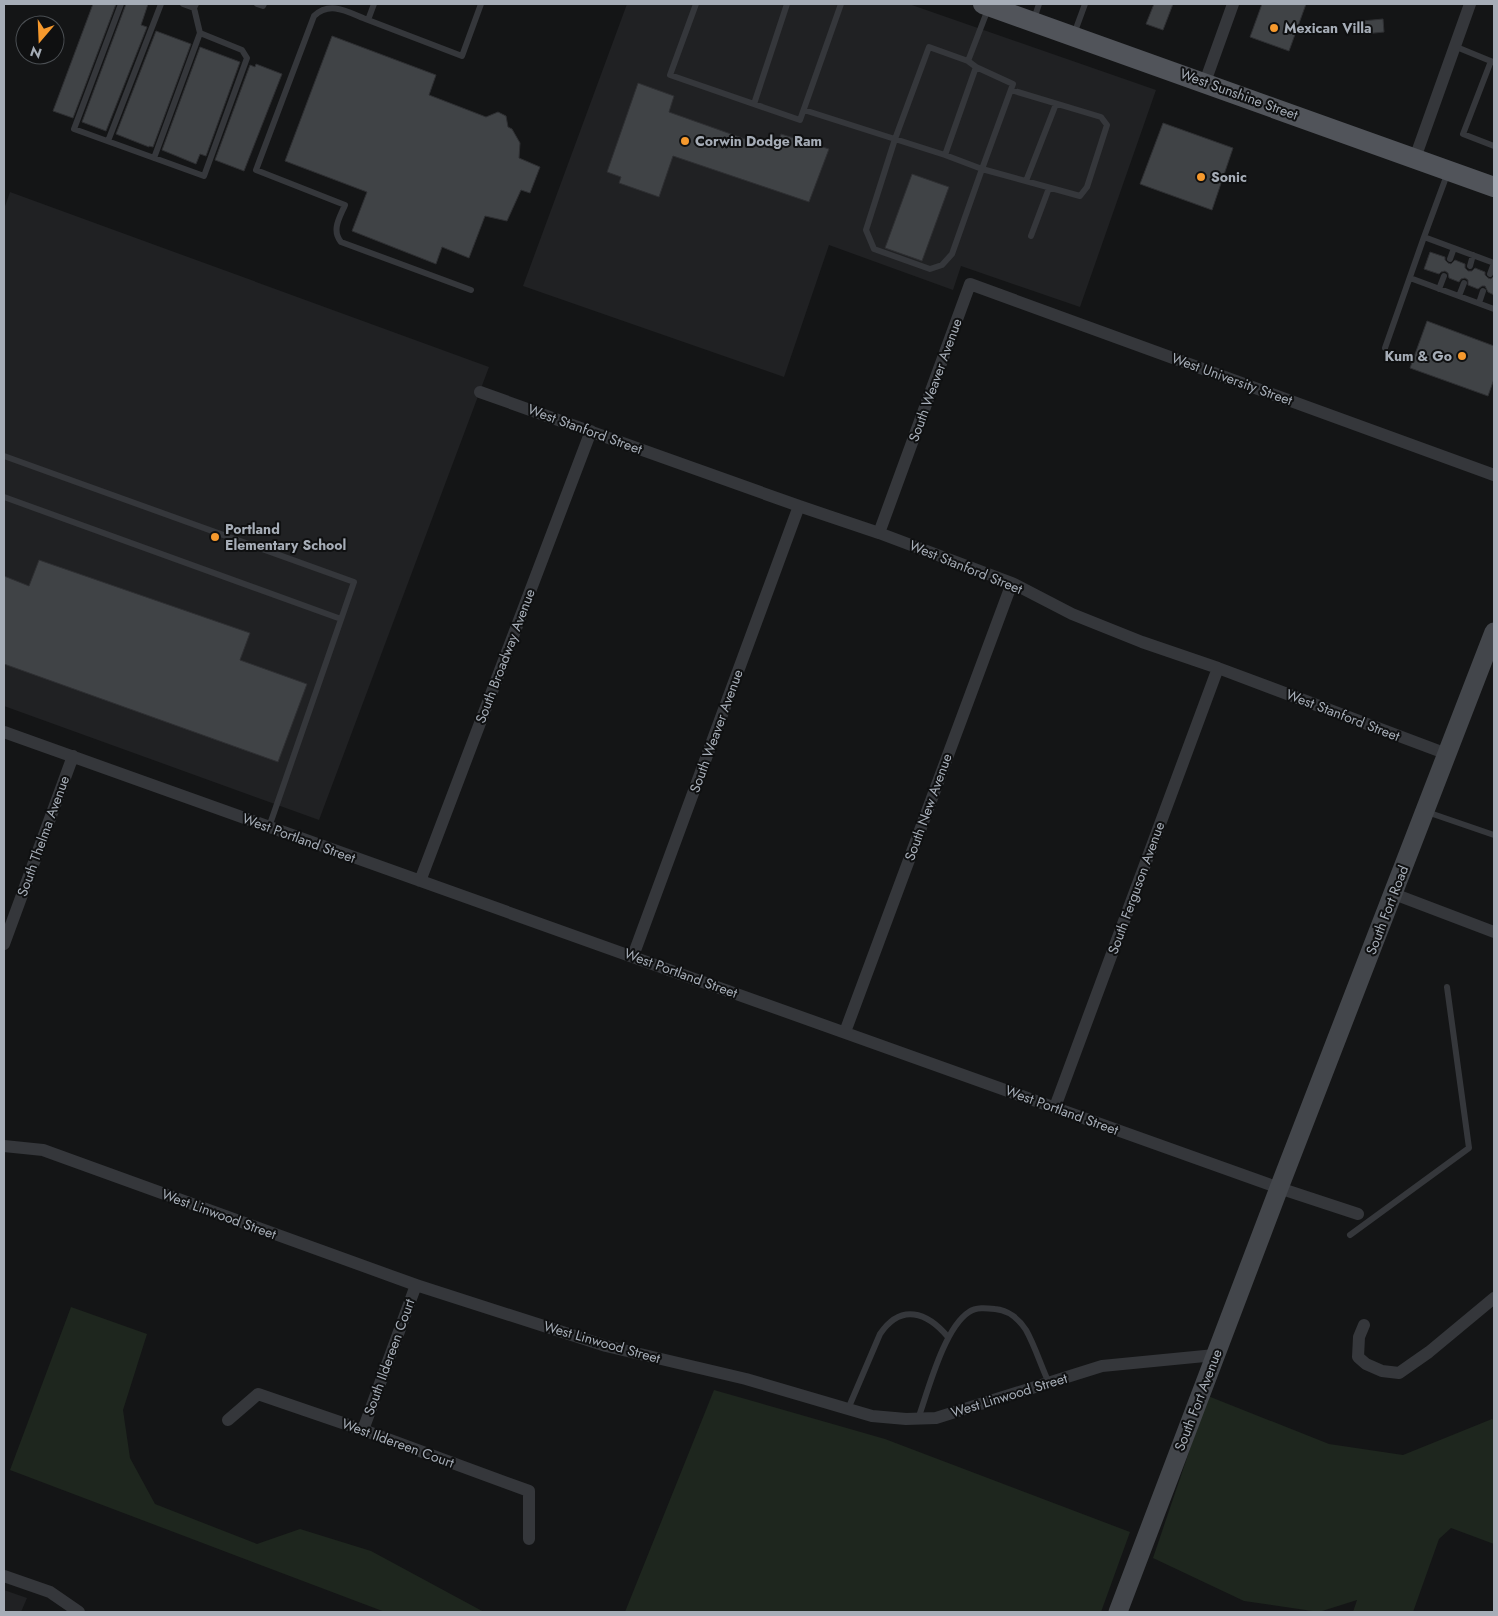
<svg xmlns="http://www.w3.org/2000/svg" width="1498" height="1616" font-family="Jost,sans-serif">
  <rect width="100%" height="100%" fill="#141516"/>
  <path fill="#202123" d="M627,4H909L1156,90L1080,307L961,266L953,290L829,245L784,377L523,286Z
    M10,192L489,367L319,820L4,706V209Z
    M4,1590L27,1598L21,1612H4Z"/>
  <path fill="#1e261e" d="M71,1307L147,1334L123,1410L130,1458L155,1504L257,1544L300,1529L371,1551L484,1612H385L10,1470Z
    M714,1390L885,1439L1130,1532L1101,1612H625Z
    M1208,1396L1329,1444L1403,1455L1492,1419L1494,1421V1544L1451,1528L1439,1539L1413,1612H1353L1357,1600L1319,1612L1244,1601L1153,1558Z"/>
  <path fill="#404346" stroke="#2e2f32" d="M93,4H116L73,118L53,111Z
    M126,4H148L141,25L147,27L106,131L82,122Z
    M1154,4H1173L1163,30L1146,24Z
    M1262,4H1306L1289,51L1250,37Z
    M1383,19L1384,32L1364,34L1362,21Z
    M156,31L191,44L153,147L149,146V147L116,134Z
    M332,36L436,75L429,95L486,117L498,112L506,116L508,127L512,129L520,143L519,158L540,167L530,193L521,190L507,221L485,216L469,258L442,247L436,264L352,231L367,192L285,161Z
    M200,47L240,62L206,156L200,154L196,164L162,150Z
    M256,64L282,74L244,171L215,160L250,65L255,67Z
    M638,83L674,96L669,112L776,150L781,134L829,149L809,202L673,156L659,197L619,183L621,177L607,172Z
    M1163,123L1233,148L1212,210L1140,184Z
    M912,174L949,187L922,261L885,248Z
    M1430,252L1445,257V260L1448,263L1451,264L1455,260L1465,264V268L1468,271H1472L1475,268L1485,272V275L1488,278L1491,279L1494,276V295L1488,292L1485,286H1482L1478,289L1468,285V280L1465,278L1461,279L1459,282L1449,278L1448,273L1445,271L1441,272L1439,274L1424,269Z
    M1427,321L1494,346V379L1488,396L1410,368Z
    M39,560L250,633L240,660L307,684L278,762L4,664V576L29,586Z"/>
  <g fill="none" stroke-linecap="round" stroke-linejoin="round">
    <path stroke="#35373b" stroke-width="6" d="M121,4L74,129L204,176L247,58L242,50L200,33L194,8L196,4
      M183,4L194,8
      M257,4L263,6L264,4
      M374,4L368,20L462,56L481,4
      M696,4L670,75L800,120L841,4
      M1034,19L1039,4
      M368,20C349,13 331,0 314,16L256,170L345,205C340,217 331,230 341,242L471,290
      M1074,34L1085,4
      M1454,46L1493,62
      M1491,61L1463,134L1494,146
      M976,67L1013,84L982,169L1080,196L1087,187L1107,125L1101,117L1011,90
      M754,104L787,4
      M804,110L945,155L976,67L968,61L988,9
      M108,141L161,4
      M945,155L982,169L952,254L942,265L930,269L874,249L866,230L895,139L929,47L968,61
      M154,158L200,33
      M1448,172L1424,237L1494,263
      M1026,181L1056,104
      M1031,236L1049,188
      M1450,259L1454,248
      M1470,266L1473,255
      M1490,274L1494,263
      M1410,278L1494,309
      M1439,289L1444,276
      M1459,296L1464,283
      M1479,303L1483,291
      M1385,348L1424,237
      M4,456L354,582L269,827
      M4,497L341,619
      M1427,812L1494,835
      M1350,1235L1469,1148L1447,987
      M848,1409L880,1334C901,1303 927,1312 948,1337
      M918,1419C928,1391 944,1328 969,1312C976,1307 986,1308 995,1309C1008,1310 1019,1319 1026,1330C1035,1346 1041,1366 1049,1383"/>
    <path stroke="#35373b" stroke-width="12" d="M1205,82L1233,4
      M1415,158L1470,4
      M480,392L799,506L879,533L1012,583L1072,614L1142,642L1218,668L1447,754
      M879,533L970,284L1494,475
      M4,732L1279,1188L1358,1214
      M420,881L591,431
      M1394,894L1494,932
      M4,944L73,756
      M633,956L799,506
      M845,1032L1012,583
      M1055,1107L1218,668
      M4,1146L43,1150L416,1285L606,1346L746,1379L872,1416L906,1419L936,1418L1102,1366L1215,1355
      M1364,1325L1359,1337L1358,1357L1366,1364L1382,1371L1399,1373L1429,1352L1494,1298
      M228,1420L258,1394L363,1430L529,1491V1539
      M363,1430L416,1285
      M4,1576L50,1592L79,1612"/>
    <path stroke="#43464b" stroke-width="19" d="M1118,1612L1279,1188L1494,632"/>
    <path stroke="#51545a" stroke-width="20" d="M983,4L1494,187"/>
  </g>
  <g fill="#f6992d" stroke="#0f1011" stroke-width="2">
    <circle cx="1274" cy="28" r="5"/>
    <circle cx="685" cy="141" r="5"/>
    <circle cx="1201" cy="177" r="5"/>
    <circle cx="1462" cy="356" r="5"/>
    <circle cx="215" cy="537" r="5"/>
  </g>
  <g text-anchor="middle" stroke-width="4" stroke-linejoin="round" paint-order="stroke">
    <g font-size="14" font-weight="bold" fill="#a6adb7" stroke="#0f1011" text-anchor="start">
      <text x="1284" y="33">Mexican Villa</text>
      <text x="695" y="146">Corwin Dodge Ram</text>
      <text x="1211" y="182">Sonic</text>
      <text x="1452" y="361" text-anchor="end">Kum &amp; Go</text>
      <text x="225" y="534">Portland<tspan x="225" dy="16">Elementary School</tspan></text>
    </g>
    <g font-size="14" fill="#a6adb7" stroke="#0f1011">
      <text transform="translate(1239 94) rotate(20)" y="5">West Sunshine Street</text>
      <text transform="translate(1232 379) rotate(20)" y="5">West University Street</text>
      <text transform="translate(935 380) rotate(-70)" y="5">South Weaver Avenue</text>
      <text transform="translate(585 429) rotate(20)" y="5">West Stanford Street</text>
      <text transform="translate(966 567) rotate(22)" y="5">West Stanford Street</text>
      <text transform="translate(505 656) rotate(-69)" y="5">South Broadway Avenue</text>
      <text transform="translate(1343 715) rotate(21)" y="5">West Stanford Street</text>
      <text transform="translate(716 731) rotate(-70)" y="5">South Weaver Avenue</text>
      <text transform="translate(928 807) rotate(-70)" y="5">South New Avenue</text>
      <text transform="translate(43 836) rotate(-70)" y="5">South Thelma Avenue</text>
      <text transform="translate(299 838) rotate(20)" y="5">West Portland Street</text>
      <text transform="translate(1136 888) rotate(-70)" y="5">South Ferguson Avenue</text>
      <text transform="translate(1387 910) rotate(-69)" y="5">South Fort Road</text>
      <text transform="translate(681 973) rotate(20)" y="5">West Portland Street</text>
      <text transform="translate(1062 1110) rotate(20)" y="5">West Portland Street</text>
      <text transform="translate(219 1214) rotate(20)" y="5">West Linwood Street</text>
      <text transform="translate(602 1342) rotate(16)" y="5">West Linwood Street</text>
      <text transform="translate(389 1357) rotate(-70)" y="5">South Ildereen Court</text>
      <text transform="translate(1009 1395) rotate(-17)" y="5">West Linwood Street</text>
      <text transform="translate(1198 1400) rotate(-69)" y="5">South Fort Avenue</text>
      <text transform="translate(398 1443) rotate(20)" y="5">West Ildereen Court</text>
    </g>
  </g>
  <rect width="1498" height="1616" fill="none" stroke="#a6adb7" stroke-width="10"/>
  <g transform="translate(40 40) rotate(199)"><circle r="24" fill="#0f1011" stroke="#4b4f53"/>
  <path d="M0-4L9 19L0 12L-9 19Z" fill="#f6992d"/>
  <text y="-8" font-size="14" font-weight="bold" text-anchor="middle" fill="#a6adb7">N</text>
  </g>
</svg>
